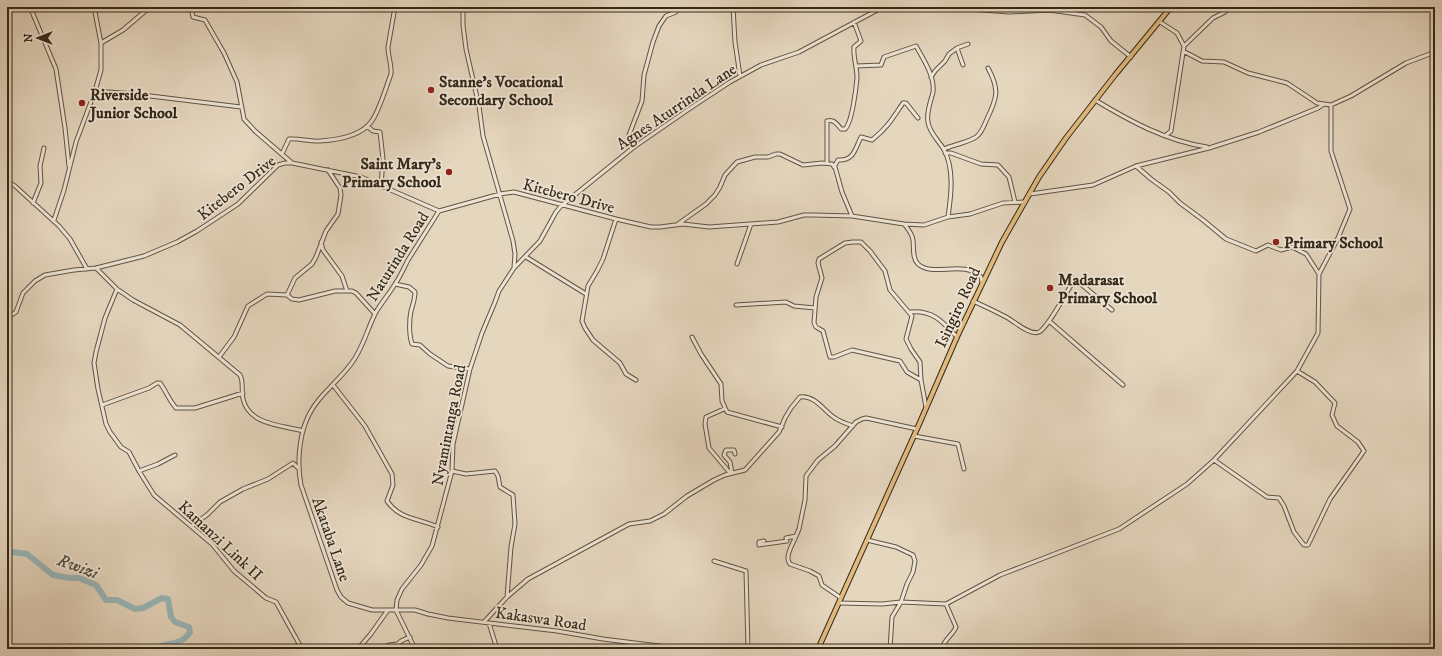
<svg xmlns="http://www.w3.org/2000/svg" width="1442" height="656" font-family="'IM FELL DW Pica',serif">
  <rect width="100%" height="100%" fill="#e5d6be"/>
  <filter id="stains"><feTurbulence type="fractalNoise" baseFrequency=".005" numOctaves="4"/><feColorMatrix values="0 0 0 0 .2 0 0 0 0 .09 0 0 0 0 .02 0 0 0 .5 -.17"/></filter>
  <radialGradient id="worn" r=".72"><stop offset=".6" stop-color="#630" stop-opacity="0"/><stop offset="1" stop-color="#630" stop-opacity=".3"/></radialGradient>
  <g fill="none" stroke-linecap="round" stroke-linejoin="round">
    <path stroke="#99b7ba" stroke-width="6" d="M7,554L12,552L27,554L53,575L69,578H79L96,585L106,600H117L135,609L143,608L162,598L168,599L171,617L175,622L189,627L190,632C181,647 167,641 154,649"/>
    <g stroke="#605442" stroke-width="5">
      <path id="minor" d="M30,7L56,69L65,128L69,166
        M191,7L193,17L205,20L224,53L237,82L244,119L255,131L292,163
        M733,7L735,42L740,76
        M942,7L1009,12L1049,10L1085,15L1101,27L1111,41L1131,57
        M1160,22L1177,33L1184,46L1171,131L1165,136
        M101,43L123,30L150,7
        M1184,46L1213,18L1225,12L1229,7
        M957,48L963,65
        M1183,51L1202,61L1224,62L1248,73L1287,83L1317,103L1324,104
        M856,66L881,65L884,57L916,46C923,59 935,76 933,92C931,101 926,112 928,122C929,132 938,140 943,148C955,168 951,196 948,217
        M931,77L935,71L945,61L949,54L957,48L968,44
        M95,91L134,94L241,107
        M1095,100C1130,121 1166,141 1207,147
        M367,126L373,131L380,132L383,159L381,186
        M634,147L629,135L642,101L644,75L653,42L659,26L666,16L676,12V7
        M944,149C953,145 969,142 976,137C982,133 984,125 987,119C997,98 1000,90 988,68
        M945,153H951L981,164L998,165L1009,177L1015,202
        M282,154L289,139C299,138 310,142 320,141C336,140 360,137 371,122C379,112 386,87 391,74C392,65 388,57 388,47L395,7
        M827,163V121C834,119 837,124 841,129H845C852,123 856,89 857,78C857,67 853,57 854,47L861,41L854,22
        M1136,166L1151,179L1169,192L1180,203L1203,220L1226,239L1256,251L1268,245L1281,250L1292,247L1306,254L1319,274
        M834,167L838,160C854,161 855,149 861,137L872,140C888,127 892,119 903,103H906L918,118
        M7,181L15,186L59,226L70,239L87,269
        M1030,194L1093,185L1136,166L1209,148L1259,132L1318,108L1324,104L1331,105L1351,96L1406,63L1435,52
        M33,203L41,183L40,166L44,148
        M439,211C429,227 418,244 408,260C404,268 400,277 395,284C389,294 382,302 376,312C367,329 363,349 351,364C337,383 316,397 307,419C299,437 297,465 301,485L337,590L341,597L348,603L372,610H415L428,614L448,618L557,631L603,639L683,649
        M616,219L603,259L597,271L588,286L582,321L585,328L593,340L620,363L626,374L636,380
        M54,220L64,190L76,142L95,91L101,70V43L94,7
        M678,224L706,204L715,195L720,187L725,175L737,162L755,157H768L776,154H780L803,165L822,163L832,164L835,167L842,192L852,216
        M904,224L924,225L948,217L970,214L1003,203L1024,202
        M321,242L323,250L342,276L347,291
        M526,257L586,294
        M737,264L751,224
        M96,268L117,289L133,300L180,325L240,375C244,382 241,391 243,399C249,425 281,425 303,431
        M514,268L540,241L556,212L561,206L634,147L692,107L730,82L761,65L799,52L883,7
        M395,284L409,287L415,292C415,299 413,304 411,311C409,321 409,335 412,344L420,345L430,354L448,366L470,369
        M117,289L105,318L96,352L94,363L98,389L106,424L110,432L121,447L129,452L139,471L154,495L212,544L234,571L266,598L276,602L302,649
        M287,295L295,278L312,264L316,257L326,231L338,214L341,195L340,188L328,170
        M973,301C984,306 995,311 1006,317C1014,321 1030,336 1039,332C1048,328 1068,289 1075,279L1112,310
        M736,305L786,302L794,306L815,308
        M910,312C933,310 942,321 957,337
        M7,318L16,312L23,293L35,281L45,275L74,270L96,268L144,256L177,242L197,231L238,204L278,165L285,163H292L361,177L439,211L500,194L514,192L616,219L651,227H660L683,224L709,227L778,222L804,215H814L852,216L904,224C908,229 912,233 913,240C914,248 912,258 918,264C933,278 964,259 981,277L982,282
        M1049,321L1123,385
        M692,337L701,354L721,384L722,401L727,412L782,427
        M219,357L234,337L248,306L267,294L287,295L292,299L299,300L335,291H352L356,293L375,314
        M921,380L920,362L911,349L906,339L912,316L890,290L885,271L870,251L861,242H853L845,243L819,259L818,263L822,278L816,297L814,323L816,327L823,331L830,357H834L852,350L900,361L907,372L921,380L926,407
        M333,385L365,426L392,474L393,485L387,501C400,520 419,518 438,527
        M102,405L149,388L157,383H160C166,391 169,400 176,408H195L243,393
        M724,409L706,417L705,424L709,448L730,473
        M914,436L958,444L964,469
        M1214,460L1267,497L1279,498L1284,506L1294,532L1304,545H1308L1330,499L1364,451L1358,442L1337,426L1332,415L1335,403L1315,382L1297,371
        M139,471L158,464L175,455
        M452,471L466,474L495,471L498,476L500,487L513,495L515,524L511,547L507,597
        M732,473L730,462L724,455L726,450H734L735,454
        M192,526L208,514L220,502L243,489L268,479L293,463L299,469
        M796,536C793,544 784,557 790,564L810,571L819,576L822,585L841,598
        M867,540L896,547L913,555L915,561L913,572L907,584L901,602L892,617L890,649
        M764,541L759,542V545L787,541L786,538L796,536L799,529L805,500L806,476L818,460L835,446L856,422L862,419L866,418L917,429
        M714,561L746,571L748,649
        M839,603L882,604L901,602L946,604L1000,575L1119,529L1187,484L1214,460L1297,371L1318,333L1319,274L1338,238L1350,209L1331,151V105
        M484,622L507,597L528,579L629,524L650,521L664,514L687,496L714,480L725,475L745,470L779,432L785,418L791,408L800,397C814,394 825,412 835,418C841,422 847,424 853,426
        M489,623L497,649
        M71,649V646
        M358,649L370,635L388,610
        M380,649L389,645L397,644
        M395,649C398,641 403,640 410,637
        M415,649L396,610L397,600L402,589L421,565L432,546L452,471L453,444L470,369L482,333L495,302L499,291L514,268L515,254L513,241L483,136L479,106L466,49L463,25V7
        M942,649C944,639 953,635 956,627L946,604"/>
    </g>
    <g stroke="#342919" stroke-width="6">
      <path id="major" d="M818,649L917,429L957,337L1002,242L1039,177L1066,138L1115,75L1171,7"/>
    </g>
    <use href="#minor" stroke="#eee4d5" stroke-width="3"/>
    <use href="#major" stroke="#e2bb7f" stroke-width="4"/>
  </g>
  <g fill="#8f2418" stroke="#eee4d5" stroke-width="1.5">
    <circle cx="431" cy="90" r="4"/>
    <circle cx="82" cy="103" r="4"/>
    <circle cx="449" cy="172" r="4"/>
    <circle cx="1276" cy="242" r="4"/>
    <circle cx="1050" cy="288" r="4"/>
  </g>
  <g text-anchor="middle" stroke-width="3.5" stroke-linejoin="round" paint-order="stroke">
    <g font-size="16" font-weight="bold" fill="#342919" stroke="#eee4d5" text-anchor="start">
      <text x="439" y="87">Stanne's Vocational<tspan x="439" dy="18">Secondary School</tspan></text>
      <text x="90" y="100">Riverside<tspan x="90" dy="18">Junior School</tspan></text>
      <text x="441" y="169" text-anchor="end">Saint Mary's<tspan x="441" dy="18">Primary School</tspan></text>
      <text x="1284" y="248">Primary School</text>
      <text x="1058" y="285">Madarasat<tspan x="1058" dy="18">Primary School</tspan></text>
    </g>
    <g font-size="16" fill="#342919" stroke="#eee4d5">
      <text transform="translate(676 106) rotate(-34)" y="6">Agnes Aturrinda Lane</text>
      <text transform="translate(236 187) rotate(-38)" y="6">Kitebero Drive</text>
      <text transform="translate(569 195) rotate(15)" y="6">Kitebero Drive</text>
      <text transform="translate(397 256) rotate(-58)" y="6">Naturinda Road</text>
      <text transform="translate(957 307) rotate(-65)" y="6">Isingiro Road</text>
      <text transform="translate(448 425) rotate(-79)" y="6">Nyamintanga Road</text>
      <text transform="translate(332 539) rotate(71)" y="6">Akataba Lane</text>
      <text transform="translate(221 540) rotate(43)" y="6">Kamanzi Link II</text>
      <text transform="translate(541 618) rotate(8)" y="6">Kakaswa Road</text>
    </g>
    <g font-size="17" font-style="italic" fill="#4d4c41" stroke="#eee4d5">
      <text transform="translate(78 566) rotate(20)" y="6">Rwizi</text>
    </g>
  </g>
  <rect width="1442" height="656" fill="none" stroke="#e5d6be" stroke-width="24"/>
  <rect x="8" y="8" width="1426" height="640" fill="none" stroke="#342919" stroke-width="2"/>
  <rect x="12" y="12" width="1418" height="632" fill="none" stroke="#342919"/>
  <g transform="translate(38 38) rotate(270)" stroke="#eee4d5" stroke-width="3" paint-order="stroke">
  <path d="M0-3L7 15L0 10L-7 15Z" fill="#342919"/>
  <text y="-6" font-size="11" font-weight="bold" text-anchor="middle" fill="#342919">N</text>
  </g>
  <rect width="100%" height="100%" filter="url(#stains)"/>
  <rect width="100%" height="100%" fill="url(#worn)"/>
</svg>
